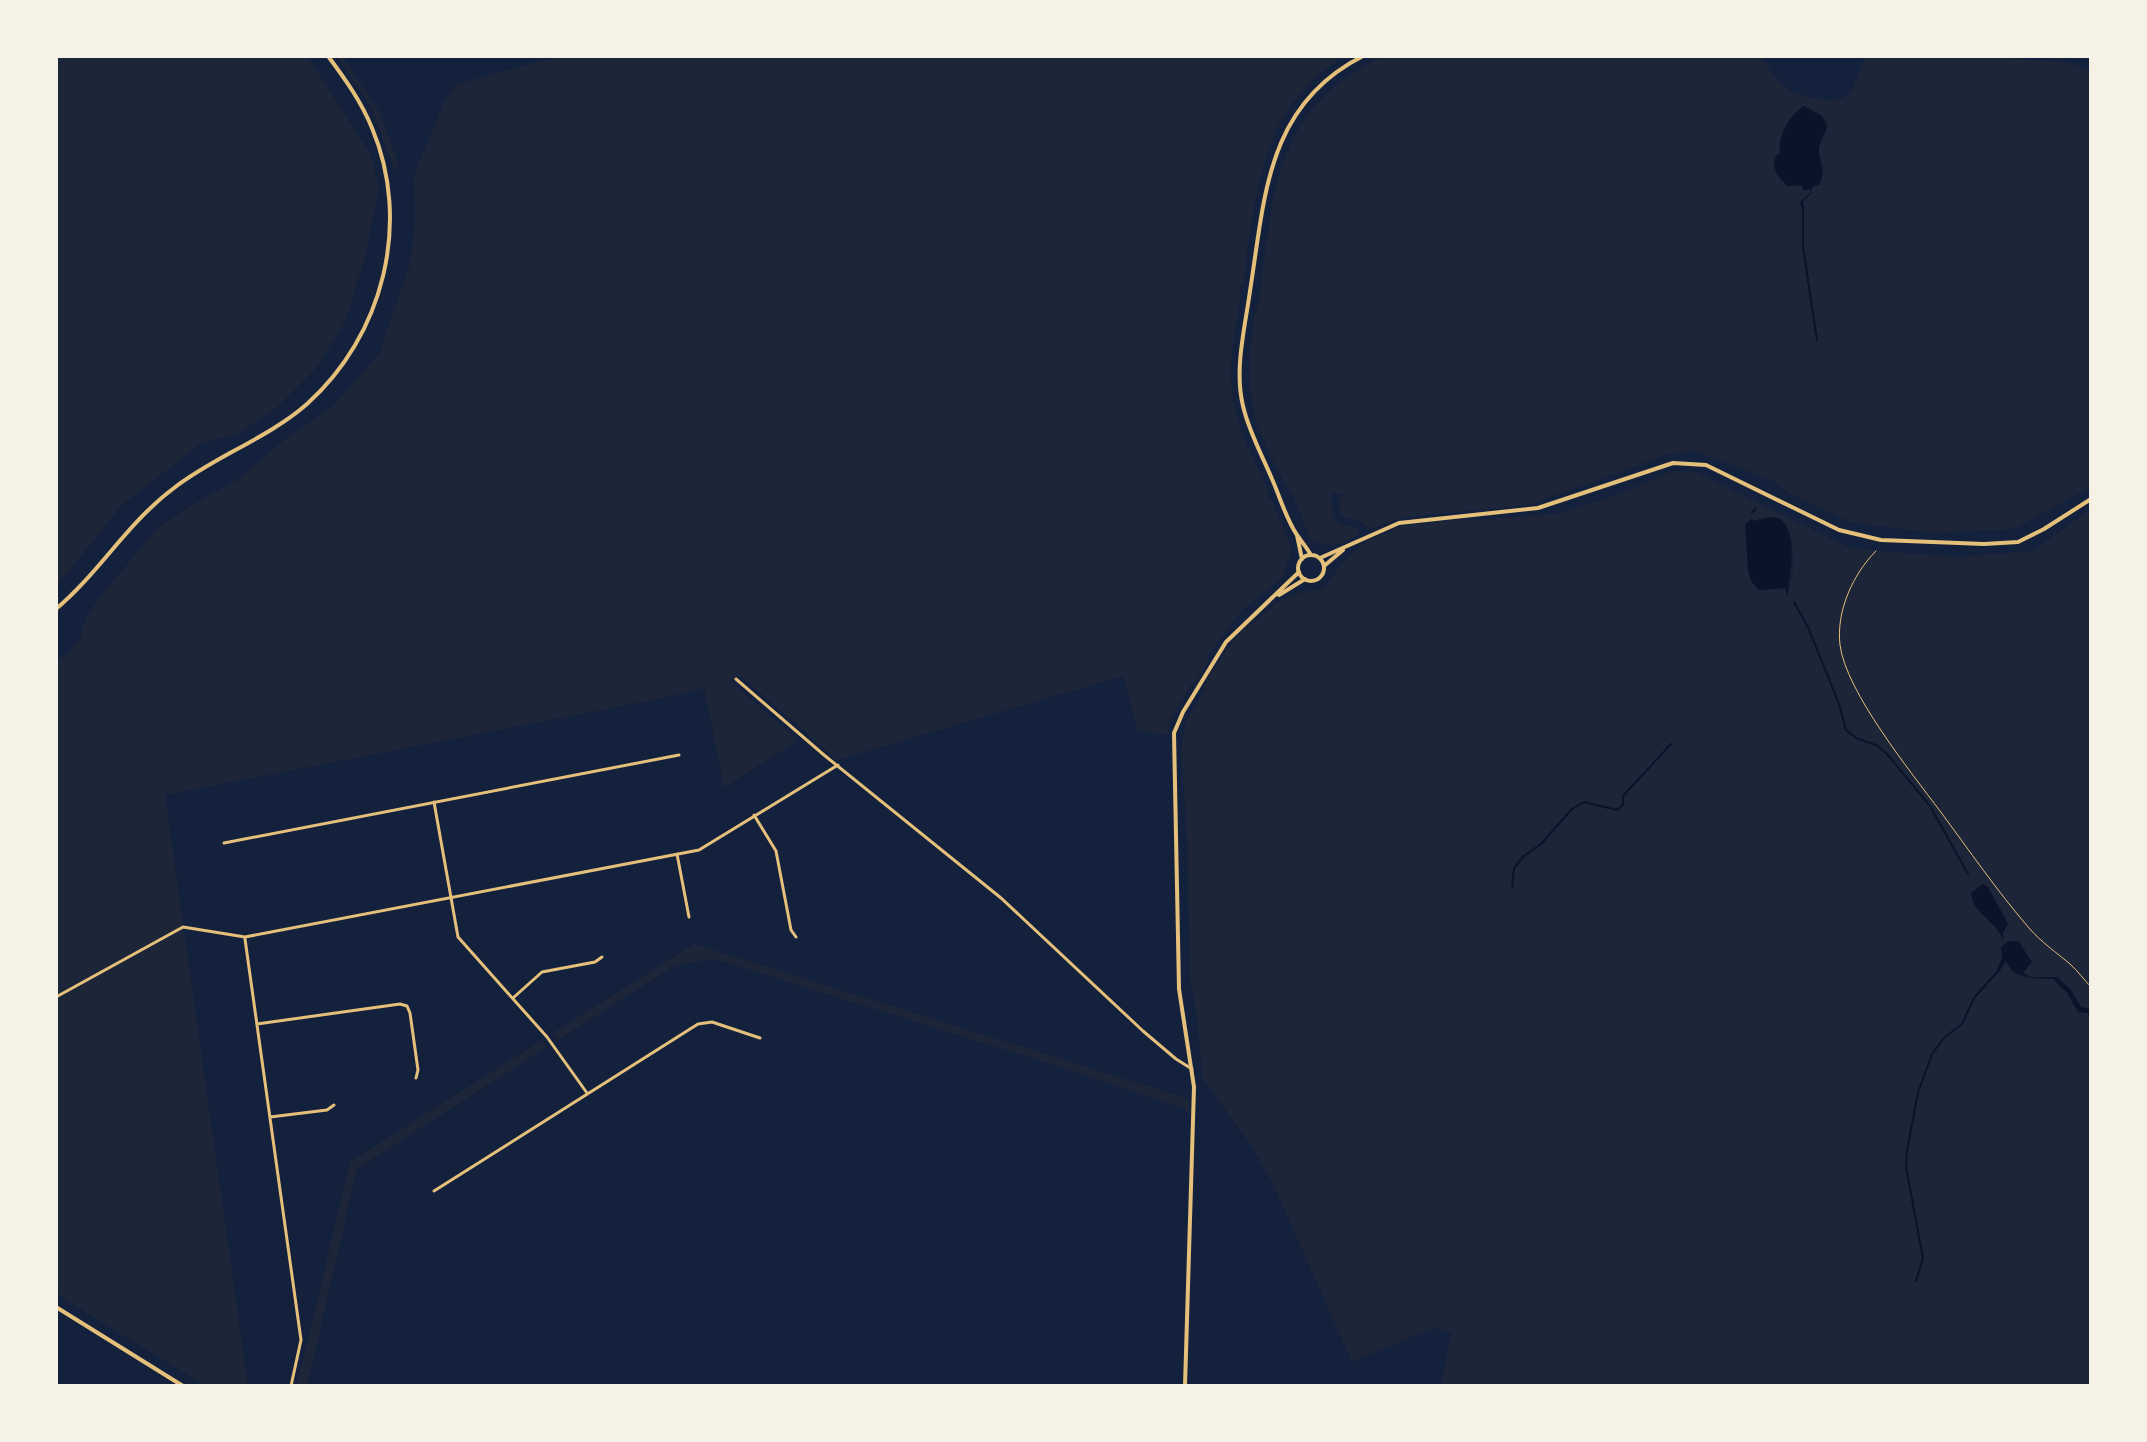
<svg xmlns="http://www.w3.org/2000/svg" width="2147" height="1442" font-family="'Work Sans',sans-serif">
  <rect width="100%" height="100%" fill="#14213d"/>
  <path fill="#1d2539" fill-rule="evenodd" d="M56,56H307L371,155L379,188L365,257L346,320L318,366L276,408L237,434L200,444L121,506L56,587Z
    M337,56H342L380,113L398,162L395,171L371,107Z
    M561,56H1344C1258,109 1256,194 1243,284H1240L1241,293C1236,325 1228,360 1232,393C1236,428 1255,461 1269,493L1267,495L1272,501L1292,549L1282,578L1243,609L1211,651L1207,657L1208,663L1196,682L1193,681L1170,720L1167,735L1138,730L1123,676L837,760L742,677L730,681L798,740L724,788L704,688L668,697L165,795L248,1386H206L56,1294V660L65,656L80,639L85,620L99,598L158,528L190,506L239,479L284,440L333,406L379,354L410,264L415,223L414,175L445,100L457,84Z
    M1384,56H1761C1779,85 1786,94 1820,99C1833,101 1840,101 1851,93L1865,56H1981L2071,63L2091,72V487L2014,529L1933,533L1850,522L1788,493L1774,481L1695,451L1669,454L1529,505L1404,517L1370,529L1360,521L1346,518L1340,513L1339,499L1345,494L1331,493L1333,518L1340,524L1357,528L1360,533C1346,546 1322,549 1310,538C1303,522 1298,503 1288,488C1274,464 1260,438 1254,411C1246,378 1250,347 1255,314C1256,307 1260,305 1260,298C1261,277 1265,251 1269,227C1281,144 1305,94 1384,56ZM1804,106L1822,116L1827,130L1818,148L1824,170L1819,182L1802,187L1780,181L1776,156L1780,153C1780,134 1788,116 1804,106Z
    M1672,471L1696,472L1850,548L1915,554L1957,557L2033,551L2091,509V1386H1441L1451,1333L1433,1328L1352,1362L1273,1184L1251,1145L1203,1079L1196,1010L1190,977L1187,835L1181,747L1186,723L1206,688L1203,686L1228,647L1246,627L1271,609L1274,604L1304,591H1316L1325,587L1342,563L1368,540L1403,526L1463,519L1464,521L1557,514L1617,495ZM1776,518C1794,526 1795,559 1792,577C1790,584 1788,588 1787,596L1785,587L1759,590L1748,570L1747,522Z
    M694,944L1189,1099V1115L1184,1108L1073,1071L715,959L676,965L558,1040L553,1033Z
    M542,1040L547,1047L357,1169L307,1386H297L350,1162Z"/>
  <path fill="#0b132b" d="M1804,106L1822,116L1827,126C1825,134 1818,144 1819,152C1820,169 1826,168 1819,185L1812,187L1811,194L1803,201L1804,209H1802L1800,202L1810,193V189L1804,191L1801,185L1787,186C1780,176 1770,172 1776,156L1780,153C1778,135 1789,116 1804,106Z
    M1770,517L1781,519C1800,539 1788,574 1788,597L1785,588L1759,590L1751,581L1748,570L1745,524L1752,519L1753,521Z
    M1983,884L1988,887L2008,924L2003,933V941C1998,921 1973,915 1971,893Z
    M2009,941L2019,942L2032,962L2023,973L2031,977H2057L2071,990L2081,1007L2091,1009V1025L2088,1013L2078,1012L2067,993L2053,979C2034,978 2013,980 2006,961L1999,972L1996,971L2002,959L2001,947Z"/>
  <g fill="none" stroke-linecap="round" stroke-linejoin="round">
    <path stroke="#0b132b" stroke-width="2" d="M1803,208V247L1817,340
      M1752,513L1756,508
      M1794,602L1808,627L1839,704L1846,730L1856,738L1878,746L1887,754L1930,806L1968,874
      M1512,888L1514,868L1524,856L1541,844L1572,809L1584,802L1617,810L1623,805V796L1671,744
      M1916,1281L1923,1258L1906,1167L1907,1150L1918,1093L1932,1054L1944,1038L1962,1024L1974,998L1999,970"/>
    <path stroke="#e5c07b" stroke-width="1" d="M1876,551C1853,574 1836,611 1840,645C1846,692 1911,772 1940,811C1969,850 1997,891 2029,928C2041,942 2057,953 2070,964C2078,971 2084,980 2091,987"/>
    <path stroke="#e5c07b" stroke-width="3" d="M736,679L824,755L1001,898L1143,1031L1176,1059L1192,1069
      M434,802L458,937L547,1037L587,1093
      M754,815L776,851L791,930L796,937
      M224,843L679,755
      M677,854L689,917
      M245,939L301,1340L291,1386
      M56,997L183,927L245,937L699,850L838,765
      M513,998L542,972L595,962L602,957
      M257,1024L400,1004L407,1006L410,1013L418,1070L416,1078
      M270,1117L327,1110L334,1105
      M434,1191L698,1024L712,1022L760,1038"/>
    <path stroke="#e5c07b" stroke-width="4" d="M1279,595L1305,579
      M56,609C99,573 128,522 174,488C215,456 267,439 307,404C383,336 412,223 372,128C361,101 345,79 328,56
      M56,1307L183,1386
      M1185,1386L1194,1087L1179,989L1174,733L1183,712L1226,642L1299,572"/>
    <path stroke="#e5c07b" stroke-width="4" d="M1297,535L1302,559
      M1311,555C1307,548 1302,542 1297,535C1286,519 1280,497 1272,479C1262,455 1249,432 1243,406C1234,369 1245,328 1250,291C1265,197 1266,105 1363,56
      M1298 568a13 13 0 1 1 26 0a13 13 0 1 1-26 0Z
      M1320,558L1399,523L1538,508L1673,463L1706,465L1839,530L1881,540L1984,544L2018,542L2044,529L2091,499
      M1324,566L1343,550"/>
  </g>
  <rect width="2147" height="1442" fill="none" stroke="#f6f1e7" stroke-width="116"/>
</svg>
